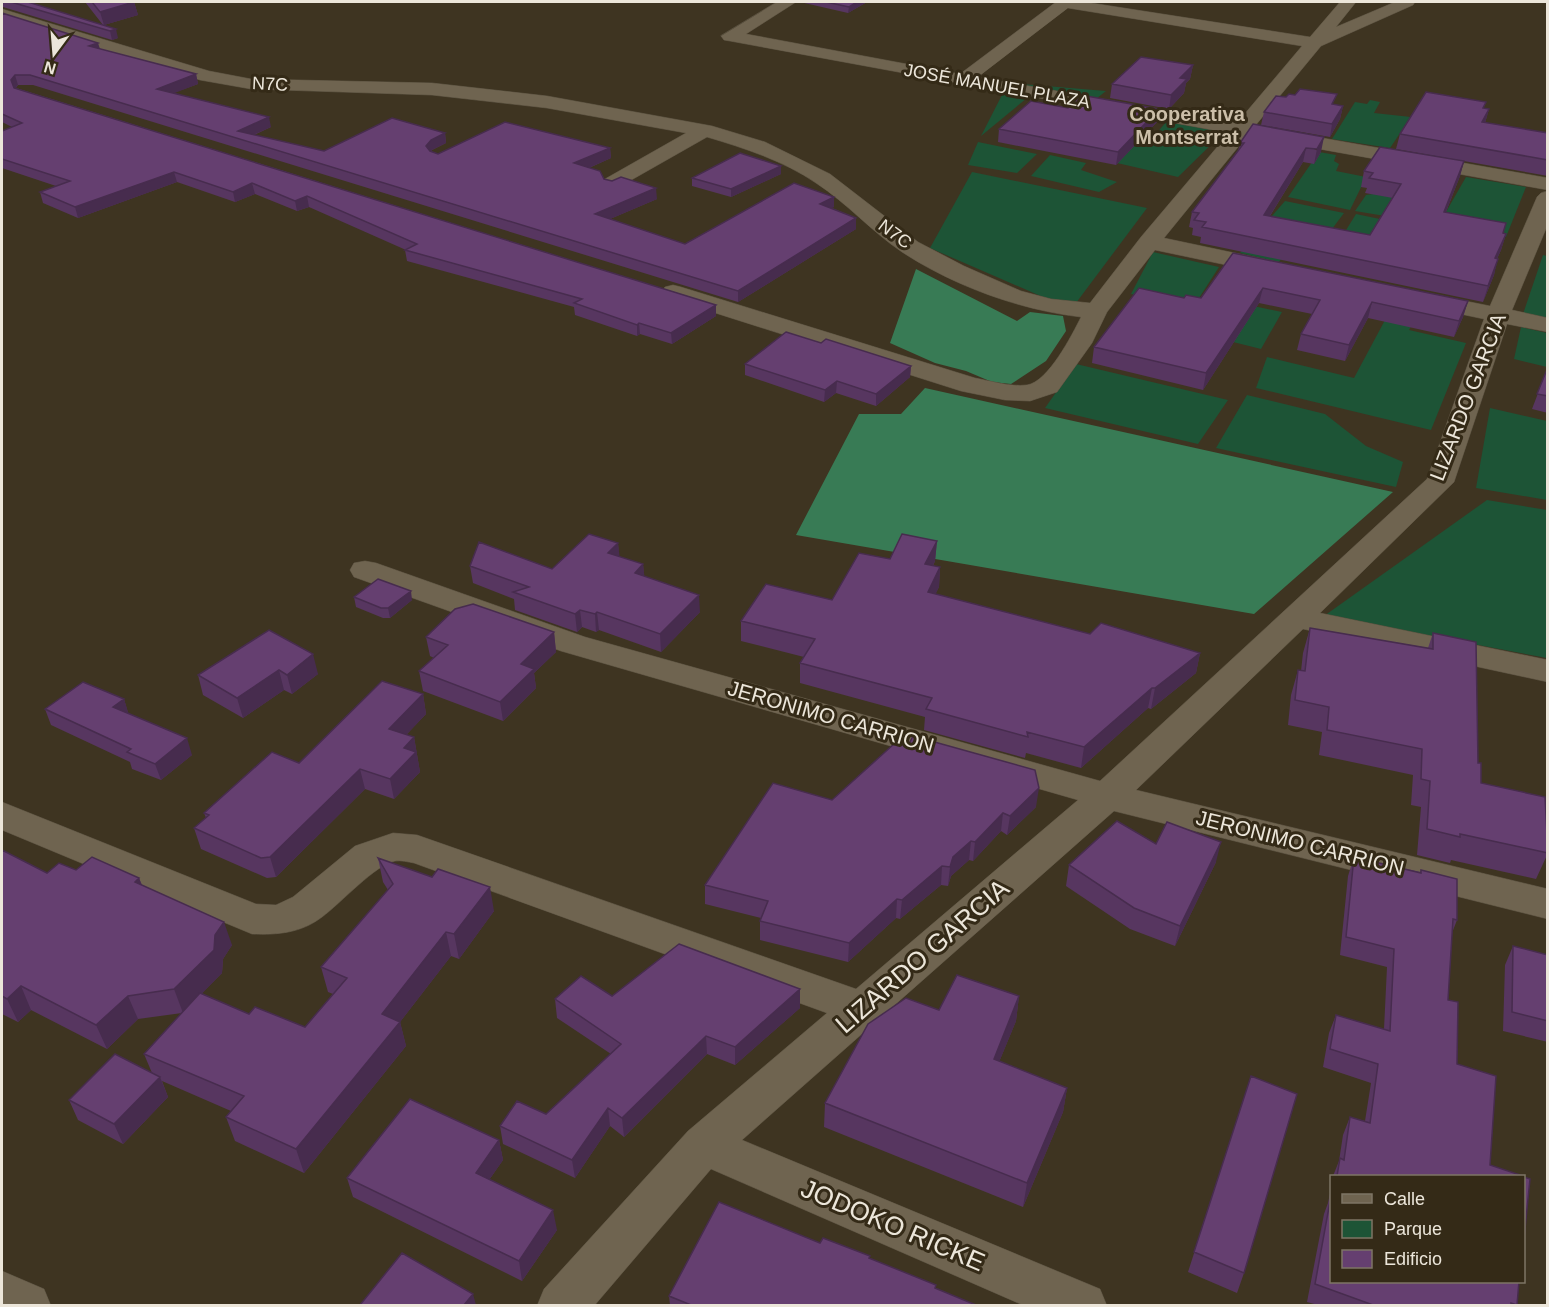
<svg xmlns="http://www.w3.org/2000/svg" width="1549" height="1307" font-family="Helvetica,sans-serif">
  <rect width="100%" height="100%" fill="#3e3421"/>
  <path fill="#1d5436" d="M1011,83L1106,91L1096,99Z
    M1003,93L1027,98L981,136Z
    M1370,100L1380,102L1374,113L1411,117L1390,148L1332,139L1355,102L1367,104Z
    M1166,122L1225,131L1178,177L1117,163L1145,135L1156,134Z
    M978,142L1037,154L1017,173L968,165Z
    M1319,152L1336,155L1334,161L1339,164L1336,171L1366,177L1350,210L1288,197Z
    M1050,155L1086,163L1081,170L1117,182L1099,192L1031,176Z
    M972,172L1147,208L1076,303L1052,301L930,248Z
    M1466,177L1526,187L1506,237L1439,224Z
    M1380,193L1404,198L1391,217L1355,211L1366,195Z
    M1285,201L1344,213L1323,241L1282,258L1279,262L1240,253Z
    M1356,214L1380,219L1423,241L1335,248Z
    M1153,252L1219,267L1192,309L1131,294Z
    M1543,255L1547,256V318L1523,314Z
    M1216,298L1282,312L1261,349L1189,331Z
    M1392,307L1418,313L1409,330L1466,343L1431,430L1256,388L1267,357L1354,378Z
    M1521,327L1547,333V367L1514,359Z
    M1076,364L1228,400L1198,444L1045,408Z
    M1247,395L1325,414L1366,446L1403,462L1396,487L1216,448Z
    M1490,408L1547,421V500L1476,488Z
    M1487,500L1547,510V658L1324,616Z"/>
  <path fill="#387b55" d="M916,269L1017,321L1030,312L1063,316L1066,331L1046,361L1011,384L992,382L966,371L935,363L890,343Z
    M925,388L1393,492L1254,614L796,535L859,414H901Z"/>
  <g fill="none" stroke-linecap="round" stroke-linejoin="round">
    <g stroke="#59503f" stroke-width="1">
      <path id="street" d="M777,2H796L746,34L960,74L1056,2H1085L1310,37L1340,2H1356L1336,27L1395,2H1415L1413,5L1321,46L1255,126L1548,178V190L1247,136L1164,238L1282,263L1286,268L1282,273L1274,275L1155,250L1107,312L1092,343L1057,392L1030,401L1005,400L961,391L665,297L661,292L665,287L673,285L681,287L975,378C991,381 1010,387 1027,385C1048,382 1072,335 1081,317C1020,310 954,286 902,252C872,232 847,203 816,183C784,161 744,148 707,137L619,187L612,189L605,187L602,183L605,179L686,133L547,108L432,95L251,89L200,80L2,19V9L209,71L251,79L432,83L547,96L712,126L765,142L830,174L918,242L964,266L1021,291L1051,299L1090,303L1141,237L1229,133L730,41L724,40L721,36ZM1068,8L1302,46L1237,123L978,77Z
        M1548,191V224L1512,310L1548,318V332L1507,324L1454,482L1320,613L1548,660V682L1303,629L1136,790L1548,889V919L1114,811L742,1140L1100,1289L1107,1306H1025L711,1169L594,1306H537L544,1289L688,1131L827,1013L414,863C408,862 401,860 395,861C376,864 340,904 322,917C301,933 278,935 252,934L2,830V802L256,904L276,905L293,897L355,846L393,833L417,835L856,989L1078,800L561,651L354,577L350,570L354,563L365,561L376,563L585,637L1100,781L1427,479L1484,319L1413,304L1409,299L1413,294L1421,292L1490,306L1537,197L1541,193Z
        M2,1271L44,1289L51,1306H2Z"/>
    </g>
    <use href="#street" fill="#6f6450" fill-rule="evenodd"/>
  </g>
  <path fill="#573660" d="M2,2H28L103,25L85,2H134L138,15L104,25L118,38L112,40L3,7L2,8Z
    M800,2H867L848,13Z
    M2,13L100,49L196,74L198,84L173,93L271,127L254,135L324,151L445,133L446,143L432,150L431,152L438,154L610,148L611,158L589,168L604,179L657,199L610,219L685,244L834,207L832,208L856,218V229L738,302L33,85H18L16,88L716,305V316L672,344L640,334L637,336L575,315L574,307L407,261L405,250H406L309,207L297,211L255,194L235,202L177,182L78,218L43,203L40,192L56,186L2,168V131L12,127L2,122Z
    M1193,65L1190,79L1186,83L1184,93L1169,109L1110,98L1112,84Z
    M1286,97L1343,106L1340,119L1330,137L1261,125L1264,112Z
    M1484,108L1489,109L1485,123L1548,133V176L1396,149L1400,134Z
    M1159,109L1157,122L1116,165L998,142L999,129Z
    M1253,124L1321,152L1314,164L1303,162L1270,216L1370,235L1393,198L1365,193L1367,188L1361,187L1364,171L1464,161L1460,176L1446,212L1506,234L1501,250L1497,259L1494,275L1483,302L1200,243L1201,237L1192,235L1193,228L1189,227L1192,212L1238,151L1240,143Z
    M781,174L731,197L692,186V178Z
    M1233,253L1468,301L1463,317L1454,337L1368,318L1345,361L1297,350L1301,334L1312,314L1259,303L1203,390L1092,363L1094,347L1184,298H1201Z
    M821,343L911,366L910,377L876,406L836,393L824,402L745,375V364Z
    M1548,367V413L1532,409Z
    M937,541L935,561L933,566L940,567L939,587L935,594L1090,634L1200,653L1196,673L1151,709L1148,708L1081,768L1026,753L1025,758L924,730L925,717L800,683V663L804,657L741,641V621L832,600L890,559Z
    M618,543L619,557L643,564L644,576L700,612L661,652L599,630L596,632L582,627L577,632L515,610L514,599L473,583L470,566L552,569Z
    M354,597L412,600L390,618H383L356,607Z
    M1310,628L1428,648L1433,633L1478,763L1481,783L1548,853L1536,879L1451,860L1450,863L1417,855L1421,807L1411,805L1413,775L1319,755L1322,732L1288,725L1291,695L1298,670L1301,671L1303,653Z
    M269,630L318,674L292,694L284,690L243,718L203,695L198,675Z
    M554,632L556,652L534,673L536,688L503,721L423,691L419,671L434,658L430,656L426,637Z
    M423,694L426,714L406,735L414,737L420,772L394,799L365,789L276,877L267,878L201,849L194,828L206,818L204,813L299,763Z
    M124,699L128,713L192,755L161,780L132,769L130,762L51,725L45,709Z
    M832,800L1036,807L1007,835L1001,831L973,861L969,860L951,876L948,886L941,885L900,919L896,918L848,962L760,940V921L761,918L705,904V885Z
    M1156,844L1216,862L1175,946L1130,929L1066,886L1069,865Z
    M2,850L47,873L76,870L139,878L142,885L232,945L223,959L222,973L201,994L249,1014L305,1027L333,994L328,992L321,967L388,890L383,882L378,858L494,911L459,959L451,956L400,1022L406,1046L304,1173L235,1141L226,1117L231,1111L162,1081L168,1097L123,1144L78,1120L69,1100L152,1073L144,1054L182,1013L138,1019L107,1049L31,1010L18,1022L2,1014Z
    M1354,857L1420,872L1421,870L1457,920L1452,933L1448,1000L1457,1064L1490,1165L1523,1176H1333L1339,1161L1343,1135L1350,1117L1365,1121L1371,1083L1323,1067L1329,1033L1336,1015L1384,1029L1387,967L1340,955L1348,876Z
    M1513,946L1548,955V1042L1503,1031L1505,965Z
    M800,989V1008L735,1065L707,1054L624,1137L610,1126L575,1178L503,1144L500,1126L546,1114L611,1054L557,1018L555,999Z
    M1019,996L1016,1021L999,1062L1067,1088L1063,1112L1023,1207L824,1127L825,1103L939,1010Z
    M1251,1076L1244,1273L1237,1293L1188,1272Z
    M499,1140L503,1160L489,1180L557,1230L522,1281L353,1197L347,1178Z
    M1332,1184V1281H1519L1517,1305H1318L1307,1302L1324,1214L1328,1203Z
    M820,1243L870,1259L936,1285V1289L976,1305H670L669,1296Z"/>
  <path fill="#472c4e" d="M134,2L138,15L104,25L100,12Z
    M857,2H867L848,13L849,7Z
    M116,29L118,38L112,40L110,31Z
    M98,43L101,52L89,46Z
    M1193,65L1190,79L1186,83L1184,93L1169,109L1171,95L1180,78Z
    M196,74L198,84L159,99L157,89Z
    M15,75L18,85L14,90L11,80Z
    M1343,106L1340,119L1330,137L1332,124Z
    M1159,109L1157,122L1116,165L1118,152Z
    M1489,109L1485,123L1482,122Z
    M269,117L271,127L242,140L238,131Z
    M445,133L446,143L432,150L428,156L426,146L431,140Z
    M1324,137L1321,152L1314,164L1317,149Z
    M610,148L611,158L575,174L574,163Z
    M1306,148L1303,162L1261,230L1264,215Z
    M1464,161L1460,176L1440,227L1444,212Z
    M781,166V174L731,197V189Z
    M174,172L177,182L78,218L75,207Z
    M252,183L255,194L235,202L233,192Z
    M656,188L657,199L596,225L595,214Z
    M307,196L309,207L297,211L295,201Z
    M834,197V207L820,214V204Z
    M856,218V229L738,302V291Z
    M1506,234L1501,250L1490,274L1495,258Z
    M1498,259L1494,275L1483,302L1488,286Z
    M1263,288L1259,303L1203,390L1206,373Z
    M1468,301L1463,317L1454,337L1459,321Z
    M1372,302L1368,318L1345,361L1349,345Z
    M716,305V316L672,344L671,333Z
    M639,323L640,334L637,336V325Z
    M911,366L910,377L876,406V394Z
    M837,381L836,393L824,402L825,390Z
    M937,541L935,561L924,584L925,564Z
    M618,543L620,560L608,553Z
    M643,564L645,581L635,573Z
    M940,567L939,587L927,613L928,592Z
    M411,591L412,600L390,618L388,608Z
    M699,595L700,612L661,652L660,634Z
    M580,610L582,627L577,632L575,614Z
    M597,612L599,630L596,632L595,614Z
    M554,632L556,652L534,673L536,688L503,721L500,702L521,664Z
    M1200,653L1196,673L1151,709L1155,688Z
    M313,654L318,674L292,694L287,675Z
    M279,670L284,690L243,718L237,698Z
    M1152,688L1148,708L1081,768L1084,747Z
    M423,694L426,714L393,749L389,729Z
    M124,699L129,715L113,707Z
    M414,737L420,772L394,799L390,779L404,748Z
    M187,738L192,755L161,780L155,764Z
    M360,769L365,789L276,877L270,857Z
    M1039,788L1036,807L1007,835L1010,816Z
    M1003,813L1001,831L973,861L975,842Z
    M971,841L969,860L951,876L948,886L950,867L953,857Z
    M1221,842L1216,862L1175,946L1180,926Z
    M942,866L941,885L900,919L902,900Z
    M139,878L148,901L135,882Z
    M490,887L494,911L459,959L454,934Z
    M897,899L896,918L848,962L849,943Z
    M224,922L232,945L223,959L222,973L183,1013L174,989Z
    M446,932L451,956L400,1022L406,1046L304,1173L296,1149L382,1014Z
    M21,986L31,1010L18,1022L7,999Z
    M800,989V1008L735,1065V1047Z
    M128,996L138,1019L107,1049L96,1025Z
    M1019,996L1016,1021L990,1084L994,1059Z
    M706,1036L707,1054L624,1137L622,1118Z
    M160,1077L168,1097L123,1144L114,1124Z
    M1067,1088L1063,1112L1023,1207L1027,1183Z
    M608,1108L610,1126L575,1178L572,1160Z
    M499,1140L503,1160L480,1193L476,1173Z
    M553,1210L557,1230L522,1281L519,1261Z
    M473,1294L476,1305H464Z"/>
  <path fill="#653f70" stroke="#472c4e" stroke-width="1.5" d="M11,2H28L116,29L110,31Z
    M92,2H134L100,12Z
    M826,2H857L849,7Z
    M2,13L98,43L89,46L196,74L157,89L269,117L238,131L324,151L392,118L445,133L431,140L426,146L430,151L438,154L505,122L610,148L574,163L600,171L604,179L612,181L621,177L656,188L595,214L685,244L794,183L834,197L820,204L856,218L738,291L30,75H15L11,80L14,88L716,305L671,333L639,323L637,325L574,303L582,299L405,250L417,244L307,196L295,201L252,183L233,192L174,172L75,207L40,192L70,181L2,159V131L22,123L2,114Z
    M1141,57L1193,65L1180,78L1187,79L1171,95L1112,84Z
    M1300,89L1337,94L1332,104L1343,106L1332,124L1264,112L1276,96L1286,97L1289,94L1295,95Z
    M1426,92L1486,102L1483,108L1489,109L1482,122L1548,133V160L1400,134Z
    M1081,95L1159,109L1118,152L999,129L1031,101L1068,108Z
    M1253,124L1324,137L1317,149L1306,148L1264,215L1370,235L1401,184L1369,178L1373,173L1364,171L1380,147L1464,161L1444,212L1506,223L1503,233L1506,234L1495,258L1498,259L1488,286L1202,227L1206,222L1194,220L1199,213L1192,212L1244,143H1240Z
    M740,153L781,166L731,189L692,178Z
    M1233,253L1468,301L1459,321L1372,302L1349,345L1301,334L1320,300L1263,288L1206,373L1094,347L1139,288L1184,298L1186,295L1201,298Z
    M786,332L821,343L826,339L911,366L876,394L837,381L825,390L745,364Z
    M1548,367V396L1537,394Z
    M589,534L618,543L608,553L643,564L635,573L699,595L660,634L597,612L595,614L580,610L575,614L513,592L529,587L470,566L479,542L552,569Z
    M902,534L937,541L925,564L940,567L928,592L1090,634L1101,623L1200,653L1155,688H1152L1084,747L1027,732L1028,737L926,709L932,698L800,663L815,639L741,621L766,584L832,600L859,553L890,559Z
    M378,579L411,591L388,608H381L354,597Z
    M473,604L554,632L521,664L534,669L500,702L419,671L448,645L426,637L455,609Z
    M1310,628L1433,649V633L1476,642L1478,763H1481V783L1545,797L1548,853L1460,834V837L1427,829L1430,781L1421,779L1422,749L1327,730L1329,707L1295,700L1298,670L1305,671Z
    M269,630L313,654L287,675L279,670L237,698L198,675Z
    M382,681L423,694L389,729L414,737L404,748L416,752L390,779L360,769L270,857L261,858L194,828L209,815L204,813L272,752L299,763Z
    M83,682L124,699L113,707L187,738L155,764L127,752L131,749L45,709Z
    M913,736L1035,770L1039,788L1010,816L1003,813L975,842L971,841L953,857L950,867L942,866L902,900L897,899L849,943L760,921L768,901L705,885L773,783L832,800L895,743L908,746Z
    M1117,821L1156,844L1167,822L1221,842L1180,926L1134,908L1069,865Z
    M2,850L47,873L59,863L76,870L92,857L139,878L135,882L224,922L215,935L214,950L174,989L128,996L96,1025L21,986L7,999L2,996Z
    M1354,857L1421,873V870L1457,879V920L1453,919L1448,1000L1458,1002L1457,1064L1496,1076L1490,1165L1523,1176H1337L1340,1158L1344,1160L1350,1117L1370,1123L1378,1064L1330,1049L1336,1015L1390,1031L1394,949L1346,937Z
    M378,858L432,877L438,869L490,887L454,934L446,932L382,1014L400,1022L296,1149L226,1117L244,1096L144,1054L200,993L249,1014L255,1007L305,1027L347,978L321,967L393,884Z
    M679,944L800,989L735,1047L706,1036L622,1118L608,1108L572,1160L500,1126L517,1101L546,1114L621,1044L555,999L581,976L612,996Z
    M1513,946L1548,955V1021L1512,1012Z
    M957,975L1019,996L994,1059L1067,1088L1027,1183L825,1103L868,1024L906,998L939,1010Z
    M115,1054L160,1077L114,1124L69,1100Z
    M1251,1076L1297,1094L1244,1273L1194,1252Z
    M410,1099L499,1140L476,1173L553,1210L519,1261L347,1178Z
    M1524,1177L1530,1179L1524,1239Z
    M1331,1196L1332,1281H1519L1517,1305L1511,1303V1305H1373L1315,1284Z
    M719,1202L820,1243L823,1238L870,1256L869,1258L936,1285L935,1288L976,1305H691L669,1296Z
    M402,1253L473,1294L464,1305H360Z"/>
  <g text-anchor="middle" stroke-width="6" stroke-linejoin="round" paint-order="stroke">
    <g font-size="18" fill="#ece6da" stroke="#342a17">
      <text transform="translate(270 84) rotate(3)" y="6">N7C</text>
      <text transform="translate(997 86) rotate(10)" y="6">JOSÉ MANUEL PLAZA</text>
      <text transform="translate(895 234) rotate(37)" y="6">N7C</text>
    </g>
    <g font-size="20" font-weight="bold" fill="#ccbfa9" stroke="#342a17">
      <text x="1187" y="121">Cooperativa<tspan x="1187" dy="23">Montserrat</tspan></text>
    </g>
    <g font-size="21" fill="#ece6da" stroke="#342a17">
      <text transform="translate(1468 397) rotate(-69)" y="7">LIZARDO GARCIA</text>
      <text transform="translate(831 717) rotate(16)" y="7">JERONIMO CARRION</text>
      <text transform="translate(1300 843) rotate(14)" y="7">JERONIMO CARRION</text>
    </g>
    <g font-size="26" fill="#ece6da" stroke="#342a17">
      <text transform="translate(922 956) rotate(-41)" y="9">LIZARDO GARCIA</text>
      <text transform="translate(893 1225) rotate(23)" y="9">JODOKO RICKE</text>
    </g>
  </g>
  <rect width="1549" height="1307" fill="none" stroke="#ece6da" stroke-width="6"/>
  <rect x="1330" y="1175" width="195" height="108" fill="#342a17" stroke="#7e7565" stroke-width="1.5"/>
  <rect x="1342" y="1194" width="30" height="9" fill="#6f6450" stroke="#7e7565" stroke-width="1.5"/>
  <text x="1384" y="1205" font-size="18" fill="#ece6da">Calle</text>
  <rect x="1342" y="1220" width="30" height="18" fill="#1d5436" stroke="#7e7565" stroke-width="1.5"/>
  <text x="1384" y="1235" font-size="18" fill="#ece6da">Parque</text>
  <rect x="1342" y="1250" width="30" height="18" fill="#653f70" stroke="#7e7565" stroke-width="1.5"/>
  <text x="1384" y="1265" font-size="18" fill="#ece6da">Edificio</text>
  <g transform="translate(54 54) rotate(196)" stroke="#342a17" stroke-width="4.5" paint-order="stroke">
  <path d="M0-4.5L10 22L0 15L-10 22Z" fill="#ece6da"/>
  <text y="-9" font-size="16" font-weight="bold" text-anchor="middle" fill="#ece6da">N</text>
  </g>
</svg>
